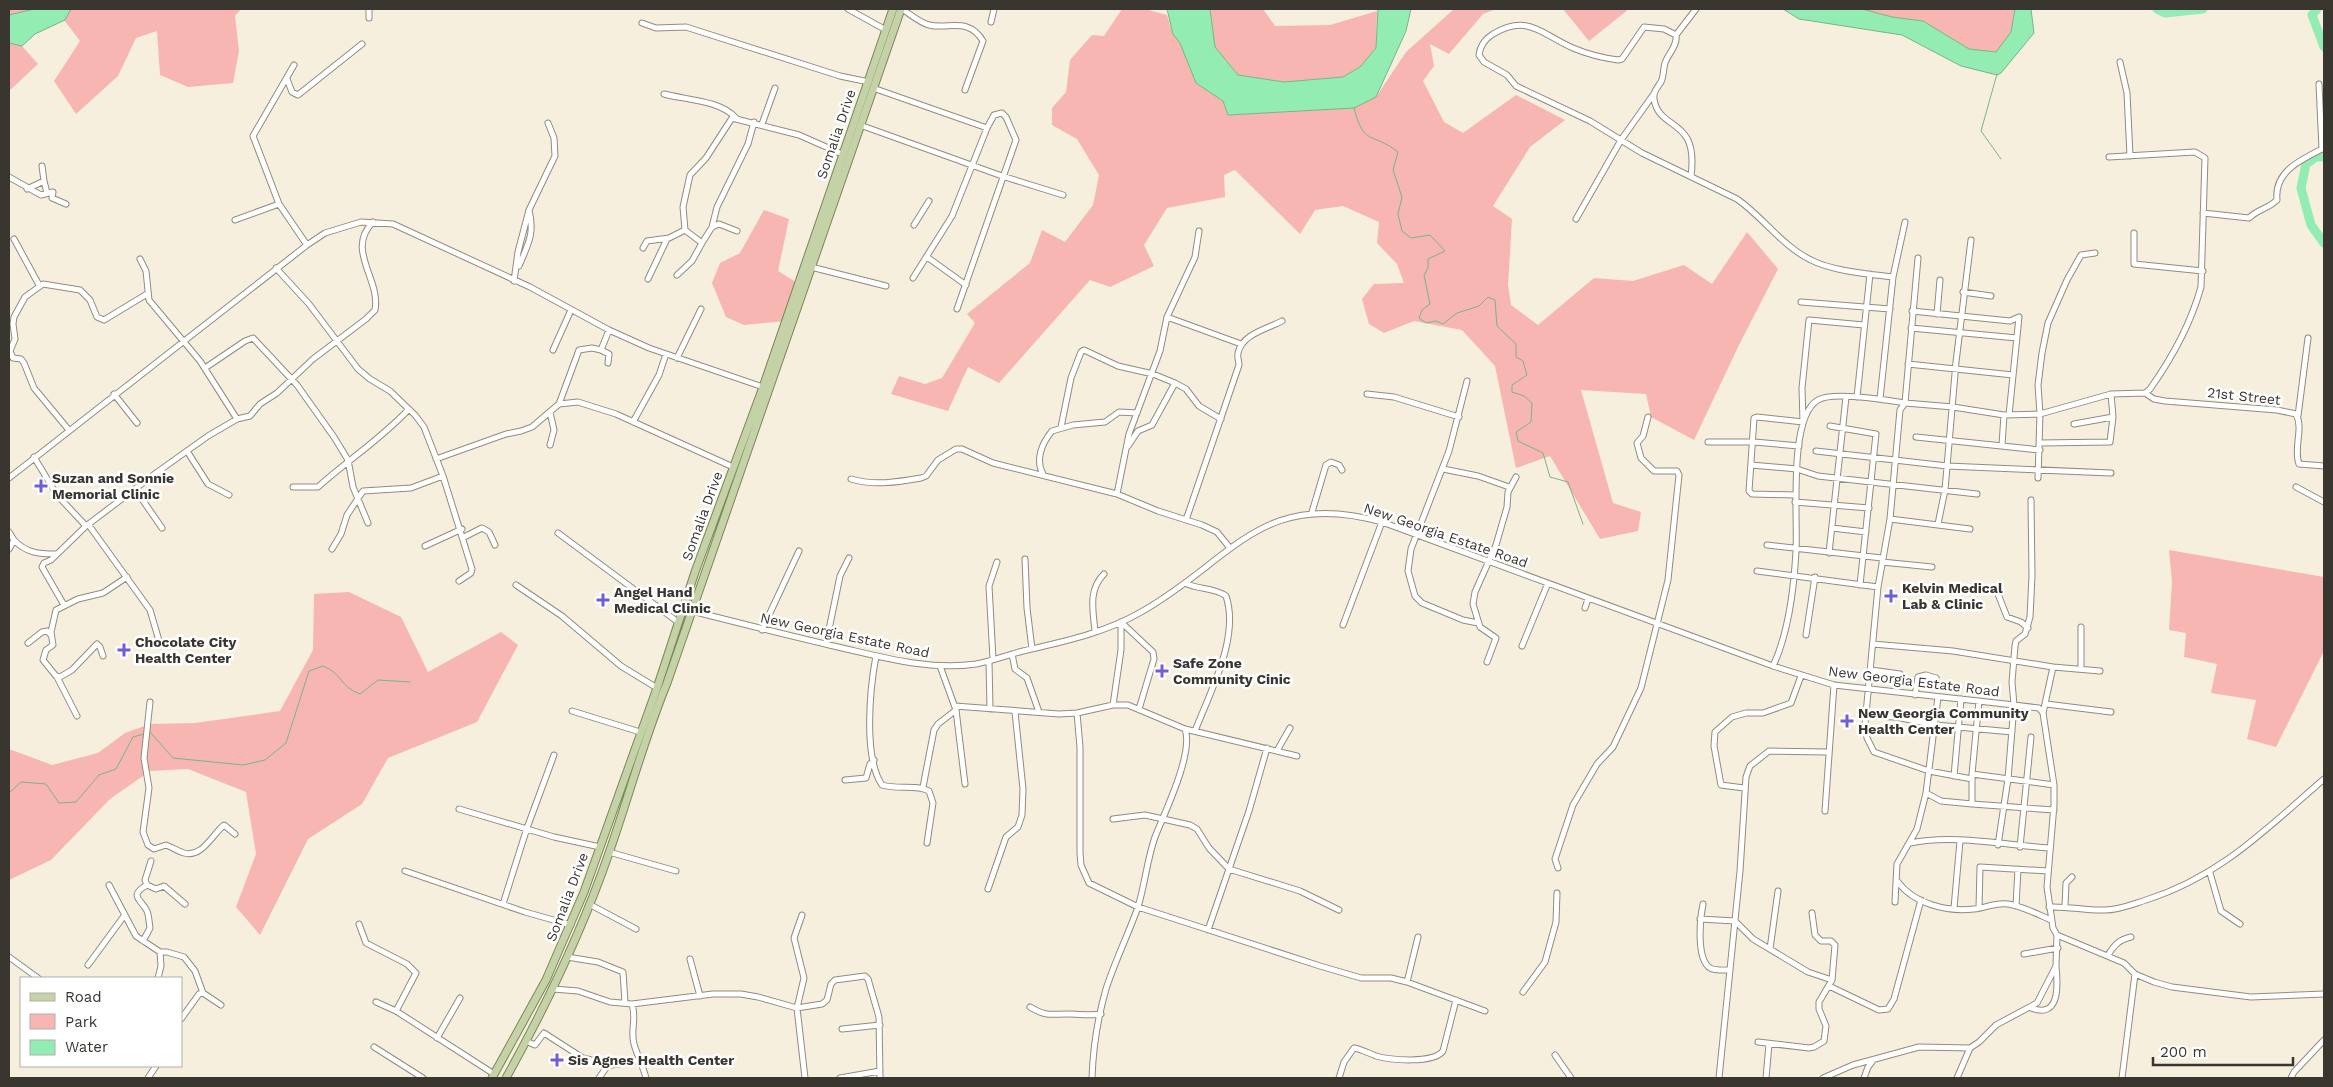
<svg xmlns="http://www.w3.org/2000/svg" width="2333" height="1087" font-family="'Work Sans',sans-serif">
  <rect width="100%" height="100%" fill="#f6efde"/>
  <path fill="#f7b6b1" d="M9,9H241L235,16L239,51L233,83L188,87L160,75L157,31L136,38L118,76L76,114L54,81L80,41L64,20L35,34L22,46L38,64L9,91Z
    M1122,9H1145L1167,15L1173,34L1180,43L1196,83L1223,101L1228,115L1299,111L1376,97L1406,52L1454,9H1496L1483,14L1449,54L1430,44L1434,66L1423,81L1444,122L1463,133L1516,95L1565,120L1530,147L1493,206L1512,219L1508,285L1511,305L1538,325L1594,278L1633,281L1684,265L1712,284L1747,232L1778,269L1739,345L1694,440L1651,417L1646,394L1581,390L1613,503L1641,512L1638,531L1600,539L1550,456L1516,468L1495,366L1462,330L1414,321L1384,333L1369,324L1362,299L1374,284L1404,283L1397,264L1377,243L1379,222L1343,206L1315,210L1300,234L1235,170L1224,175L1225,197L1167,208L1144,245L1154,266L1110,287L1090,280L999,383L968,367L948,411L891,394L899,376L925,384L942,378L975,323L967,314L1030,263L1042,230L1065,242L1093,205L1099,175L1077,139L1052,125V108L1066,92L1070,60L1092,35L1104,36Z
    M1210,9H1263L1275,26L1330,25L1377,11L1376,48L1360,67L1343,77L1284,82L1238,75L1215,47Z
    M1563,9H1629L1589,41Z
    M1862,9H2015L2011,32L1997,52L1969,49L1923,21L1892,17Z
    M764,210L789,219L778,271L799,284L786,321L744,325L726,317L712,283L720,263L740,253Z
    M2169,550L2324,577V651L2276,747L2247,739L2256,700L2211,693L2217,664L2184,657L2186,633L2169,630L2172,582Z
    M349,592L401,617L428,672L501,632L518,645L477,722L388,758L362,804L308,839L260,935L236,907L256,854L246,792L188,769L150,771L110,799L51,860L9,880V749L52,765L98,753L125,733L150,724L195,723L280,711L313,650L314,594Z"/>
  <path fill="#93ecb1" stroke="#78b58a" d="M34,9H71L65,20L35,34L22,46L9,43V15Z
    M1167,9H1210L1215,47L1238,75L1284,82L1343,77L1360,67L1376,48L1378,9H1411L1406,31L1376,97L1354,108L1228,115L1223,101L1196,83L1180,43L1173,34Z
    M1783,9H1862L1892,17L1923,21L1969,49L1996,52L2011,32L2015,9H2031L2034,33L2001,73L1997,75L1961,66L1902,35L1799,19Z"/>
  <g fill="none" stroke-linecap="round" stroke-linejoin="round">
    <path stroke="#78b58a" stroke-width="1" d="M1997,74L1981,131L2001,159
      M1354,108C1364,147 1371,131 1398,152L1393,170L1402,197L1398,214L1402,231L1411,238L1430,235L1445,251L1428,259V268L1424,275L1430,304L1422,310L1419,318L1426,323L1436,321L1443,324L1457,313L1479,306L1488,297L1495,300L1497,326L1516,344V357L1523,361L1527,375L1512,385V392L1524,396L1532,403L1531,422L1516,432L1518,441L1543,453L1550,477L1568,482L1583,524
      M150,732L173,758L243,765L265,760L286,743L309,671L323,666C342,673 340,687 360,694L378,680L410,682
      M9,793L21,782L46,784L59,803L76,802L99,775L116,769L133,737L144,734"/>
    <path stroke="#93ecb1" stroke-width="9" d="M2157,9L2165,13L2203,9
      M2317,9L2312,15L2324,47
      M2324,157H2316L2306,164L2301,188L2311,225L2324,243"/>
    <g stroke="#928c7c" stroke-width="7">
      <path id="minor" d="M369,9V18
        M848,9L886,30
        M902,9C910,14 920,23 929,25C948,30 968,16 983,41L965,90
        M991,22L994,9
        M642,23L656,28L686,27L840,76L869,82
        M1676,35L1664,29L1644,27L1622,59L1618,60C1603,58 1587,54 1573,48C1542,35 1529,13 1493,34C1485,39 1480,45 1479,55L1484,62L1507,75L1516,86L1590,121L1642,153L1737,199C1763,217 1782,246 1811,260C1832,271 1869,274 1893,277
        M2120,62L2127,93L2130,156
        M294,65L253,136L279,204L307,245
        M287,79L292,92L298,95L362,44
        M873,88L987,128
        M664,94C686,100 720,100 736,118
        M762,124L775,88
        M860,125L1002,176L1063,195
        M1691,176C1699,116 1659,132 1654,99C1653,92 1657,88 1661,82C1664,76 1663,69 1665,63C1668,54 1678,45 1676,35L1696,9
        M9,177L41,195L53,192
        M44,181L47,193L53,192L52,198L66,204
        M27,189L44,181L42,166
        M2203,213L2249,218C2258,209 2268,209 2277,200C2274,172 2300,160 2322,149L2319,84
        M1576,219L1621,140L1653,95
        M235,220L279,204
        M914,225L929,201
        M712,227L717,207L748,144L754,122
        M2134,233V264L2203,271
        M14,239L39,285
        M702,243L712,227L719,224L737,231
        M643,248L647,241L669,238L685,230
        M927,257L966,285
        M140,259L146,271L149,300L200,361L237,419
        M519,266C528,244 535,234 529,210
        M811,267L886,286
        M276,268L309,304L358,369L370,379L390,391L415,415L424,427L443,476L472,569L471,573L459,581
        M677,275L692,261L702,243L685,230L683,207L690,175L706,158L732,118L799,135L842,154
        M913,278L952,216L987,128L994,115L1002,113L1006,117L1016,140L957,309
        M648,279L667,239
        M514,281L518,252L529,210L555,156L554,138L548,123
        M1963,292L1991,296
        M1801,302L1890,309
        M1912,311L2010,321L2019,317
        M1937,314L1940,280
        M1167,317L1241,344
        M1911,328L2017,338
        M553,350L571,310
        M677,358L701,309
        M608,363L609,354L601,350L609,330
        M1908,364L2013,375
        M205,368L245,341L253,338L297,385L334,437L348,460L353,487L368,523
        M1467,381L1449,451L1411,549L1408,571L1415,596L1422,603L1463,620L1478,623
        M2145,393L2154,399L2165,401L2277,410L2296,414C2304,429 2293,448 2299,464L2324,466
        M114,394L137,423
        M1367,394L1394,397L1459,417
        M1857,397L1870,274
        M1880,399L1893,277L1905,222
        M559,404L579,350L592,348L601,350
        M550,412L554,430L550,445
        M2009,415L2019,317
        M2298,416L2308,338
        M633,422L659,375L666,354
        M2074,424L2113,417
        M1830,426L1876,434L1860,585
        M1061,427L1071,378L1081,352L1084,350L1118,366L1153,374L1175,383L1186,389L1199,406L1221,419
        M68,429L34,388L24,363L21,359L13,358L10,351L15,339L13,324L14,317L25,297L43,284L80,290L90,300L97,317L104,320L147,294
        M1916,437L2040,450
        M1708,442H1754L1799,446
        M2040,443L2110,442L2113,417L2111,394
        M2002,445L2004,415
        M1128,446L1138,431L1152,425L1175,383
        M187,451L208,484L229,495
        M1816,451L1947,466L2111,473
        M34,457L57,495L86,526
        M436,459L506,434L521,431L532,427L559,404L578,402L616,414L733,467
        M1751,465L1797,469L1818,476L1977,494
        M1443,469L1478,476L1509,487
        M1043,474C1035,460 1042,443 1052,431L1073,425L1105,422L1119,412L1137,413
        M9,478L307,245L325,233L361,222L393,224L530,287L609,330L649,348L763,387
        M2038,478L2040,414L2038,385L2042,353L2048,323L2067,280L2081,255L2095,253
        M851,479C874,486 898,482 921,478L926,476L938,460L956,449H962L993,463L1117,494L1158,511L1202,525L1217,532L1230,548
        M293,487H318C348,460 381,439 409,409
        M2296,487L2324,502
        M135,489L162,528
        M1117,494L1129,434L1160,351L1167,317L1195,257L1199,231
        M1795,495L1752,494L1749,491L1754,418L1757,417L1803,422L1802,388L1809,320L1864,325
        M1795,502L1869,508
        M1312,512L1326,465L1331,462L1339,465L1342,470
        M1890,519L1970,529
        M1186,520L1239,365C1239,361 1237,357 1238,353C1242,334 1267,329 1282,321
        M88,524L150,610L160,644
        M1938,524L1945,490L1956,362L1971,240
        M1832,528L1866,532
        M9,532L14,540L9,549
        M558,533L678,622
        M464,537L482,528L489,532L495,545
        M14,540C26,553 39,554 56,554
        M1767,545L1882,558
        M425,546L462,529
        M332,549L341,534L347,515L363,491L411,488L443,476
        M1829,553L1846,397
        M1025,559L1027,608L1032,649
        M1882,562L1932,567
        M1757,571L1878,587
        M1185,583C1198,590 1214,587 1226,596C1240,637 1210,692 1195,731
        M516,585L562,616L621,666L657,688
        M1998,594L2007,617L2021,622L2028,628
        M64,605L42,567L44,563L51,560L86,526L156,473L208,436L237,419L250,416L260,404L277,393L313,359L366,319L375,310C381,279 345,250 373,222
        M1585,608L1588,599
        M684,609C735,622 786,635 838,647C882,657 930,671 976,664C992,661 1007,655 1023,651C1062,642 1105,633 1141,612C1233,560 1261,488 1382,522L1773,666L1834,685L2014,705L2039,708L2043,713
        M1121,622L1153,652L1154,659L1139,709
        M1343,625L1382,522
        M762,630L799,551
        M1095,631C1093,610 1088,590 1104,574
        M1806,635L1815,577
        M28,643L42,632L47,631L51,635
        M826,644L840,576L849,558
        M1873,644L1953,651L2053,667L2100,671
        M1522,646L1548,583
        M1012,654L1015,669L1027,678L1039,712
        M103,656L100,647L97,644L72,670L60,677L56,676L43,660L46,650L53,645L51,632L56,610L78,599L103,593L127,577
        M876,656C870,688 863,757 882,785C898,790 916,784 929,791L933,803L927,843
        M993,659L989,586L997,562
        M989,661L990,709
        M1487,662L1496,638L1480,627L1473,604L1475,592L1496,545L1507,507L1508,492L1516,477
        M940,666L956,710L965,784
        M1773,666C1789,632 1794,588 1796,551C1798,519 1788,417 1818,400C1833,391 1887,400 1905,403L1918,258
        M2053,667L2043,713L2054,785V805L2047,887L2053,928L2057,935L2124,963L2135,974L2154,982L2172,987L2251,997L2324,994
        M2081,669V627
        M1871,670L1900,674
        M57,677L77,716
        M1915,695L1918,677L1926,675L1936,678
        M1979,701L1972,774V804L2054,810
        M150,702L144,758L149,788L143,832L148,845L154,849L166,845C172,847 177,851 184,853C202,858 212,835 224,825L235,834
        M2046,704L2111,712
        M1113,705L1121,650V622
        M955,706L1059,714L1077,713L1113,705H1128L1185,729L1297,756
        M572,711L640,732
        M1077,713L1080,747V853L1081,865L1089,883L1138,907L1320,966L1361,978H1391L1407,982L1485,1011
        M1867,716L1896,717L1936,725L2012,732
        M1278,749L1290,728
        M1972,774L2054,785
        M1954,776L1961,699
        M1972,779L1929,771L1874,752L1867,738L1865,724L1878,587L1890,519L1900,410L1905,403L1953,407L2004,415L2040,414L2111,394L2145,393L2150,389C2172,358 2191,323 2201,287L2205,158L2195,152L2109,157
        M845,780L866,778L870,764L874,760
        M923,787L934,730L938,724L956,710
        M1744,788L1721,785L1714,746L1715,732L1732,717L1746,713H1763L1791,703L1801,676
        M1926,793L1941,801L1972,804
        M459,809L554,837L600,847
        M1825,811L1834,685
        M1113,819L1145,815L1190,825L1197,829L1209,848L1229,869L1300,891L1339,910
        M1910,843C1955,834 2004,845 2050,848
        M1998,845L2008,779L2014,705L2012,682L2015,646L2016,641L2025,634L2030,617L2032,576L2031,500
        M2020,847L2031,737
        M609,852L676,871
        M151,861L145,880L147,885L156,889L164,886L185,904
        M1558,868L1555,859L1573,805L1597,764L1613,747L1641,688L1668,580L1679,475L1677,471H1654L1641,458L1637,443L1643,436L1648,417
        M405,871L525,912L571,925
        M2210,873L2221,911L2240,924
        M1898,882C1914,904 1947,912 1974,909C1986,908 1995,902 2008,904C2022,906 2037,914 2051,920
        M109,885L136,936L160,952H167L184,957L195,971L203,993
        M988,889L1006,837L1018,827L1022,815L1023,789L1015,712
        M1895,902L1897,864L1917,829L1926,793L1938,697
        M503,904L527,828L554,755
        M589,904L636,929
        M1703,904C1700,918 1696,959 1710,968C1715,971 1725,970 1730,970
        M2016,906L2018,869
        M2065,906L2066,883L2072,877
        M2049,907C2068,906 2088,911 2105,910C2119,910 2133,904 2146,900C2221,876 2266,829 2324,779
        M1954,908L1960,841
        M1979,908L1980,867L2048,871
        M802,915L794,938L804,978L797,1008L805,1078
        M1700,919L1735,921L1753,939L1808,972L1832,980
        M359,924L366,943L407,964L416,973L396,1011
        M1208,930L1249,811L1267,748
        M143,941L150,928C149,922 149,916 147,911C141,899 128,896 147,885
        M1770,949L1778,891
        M2024,954L2058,948
        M2108,955C2115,944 2119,940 2131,937
        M9,957L38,978
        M567,957L598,962L623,972L625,1003
        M690,959L700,996
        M88,965L124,916
        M158,978L161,966L160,952
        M1407,982L1418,937
        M1829,986L1879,1010L1888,1009L1894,999L1921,900
        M553,989L578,991L610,1002L632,1004L713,994H741L758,997L797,1008L822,1004L827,1000L831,984L835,980L865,976L868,979L879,1017L880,1078
        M1523,992L1545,962L1556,922L1557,893
        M376,1002L396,1011L494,1074
        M632,1004C637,1020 630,1030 634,1044C637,1055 643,1066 646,1078
        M1030,1007C1047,1017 1050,1014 1068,1014C1080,1014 1090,1016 1101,1014
        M2031,1008C2060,1019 2058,986 2056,966
        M181,1019L199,994L203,993L221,1005
        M842,1029L880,1025
        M437,1038L460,998
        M526,1041L535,1045L544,1033L583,1058L612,1065L642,1060
        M1758,1042L1809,1048L1814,1047L1824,1041L1826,1026L1819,1009V1002L1832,980L1835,945L1831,941H1821L1815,935L1812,913
        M374,1047L423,1078
        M1555,1055L1571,1078
        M148,1078L156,1066
        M599,1078L608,1065
        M840,1078L880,1071
        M1092,1078C1093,1048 1098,1017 1106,989C1115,961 1128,935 1138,907C1145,884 1147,860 1155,837C1164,814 1194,753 1185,729
        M1339,1078L1344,1062L1354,1048C1361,1049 1368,1053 1376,1056C1390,1060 1433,1064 1443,1051L1456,1000
        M1719,1078L1740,871L1746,777L1750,766L1769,751L1828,752
        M1766,1078L1769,1044
        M1823,1078L1853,1065L1919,1047L1970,1048
        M1864,1078L1868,1067L1872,1062
        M1957,1078L1970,1048L1979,1042L1996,1025L2037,1003L2056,966L2057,935
        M2122,1078L2135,974
        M2291,1078L2294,1072L2324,1040"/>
    </g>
    <g stroke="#7b8757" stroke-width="9">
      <path id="major" d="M492,1078L546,980L584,892L657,688L695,572L763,387L893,9
        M506,1078C546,1006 582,931 609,853C629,796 644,739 667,683L901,9"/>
    </g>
    <use href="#minor" stroke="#fff" stroke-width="5"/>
    <use href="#major" stroke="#c5d1a7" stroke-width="7"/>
  </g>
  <g fill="#6f5ed8" stroke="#fff" stroke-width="2">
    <path d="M38.5 478.5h5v5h5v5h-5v5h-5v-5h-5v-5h5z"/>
    <path d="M1888.5 588.5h5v5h5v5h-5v5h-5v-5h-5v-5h5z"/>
    <path d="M600.5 592.5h5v5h5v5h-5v5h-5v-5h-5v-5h5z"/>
    <path d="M121.5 642.5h5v5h5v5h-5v5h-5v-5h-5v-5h5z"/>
    <path d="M1159.5 663.5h5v5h5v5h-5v5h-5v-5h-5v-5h5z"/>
    <path d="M1844.5 713.5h5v5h5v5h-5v5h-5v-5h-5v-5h5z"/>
    <path d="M554.5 1052.5h5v5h5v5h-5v5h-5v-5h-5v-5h5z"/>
  </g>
  <g text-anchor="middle" stroke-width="5" stroke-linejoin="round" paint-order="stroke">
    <g font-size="14" fill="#393630" stroke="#fff">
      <text transform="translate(836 134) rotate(-71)" y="5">Somalia Drive</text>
      <text transform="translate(2244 396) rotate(6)" y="5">21st Street</text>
      <text transform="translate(702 516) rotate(-70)" y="5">Somalia Drive</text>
      <text transform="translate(1446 535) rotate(19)" y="5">New Georgia Estate Road</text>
      <text transform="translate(845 635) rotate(12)" y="5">New Georgia Estate Road</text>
      <text transform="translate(1914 681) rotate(7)" y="5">New Georgia Estate Road</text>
      <text transform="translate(567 897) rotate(-69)" y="5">Somalia Drive</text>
    </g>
    <g font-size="14" font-weight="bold" fill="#393630" stroke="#fff" text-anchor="start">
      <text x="52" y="483">Suzan and Sonnie<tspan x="52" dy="16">Memorial Clinic</tspan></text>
      <text x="1902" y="593">Kelvin Medical<tspan x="1902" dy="16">Lab &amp; Clinic</tspan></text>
      <text x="614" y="597">Angel Hand<tspan x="614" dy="16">Medical Clinic</tspan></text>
      <text x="135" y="647">Chocolate City<tspan x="135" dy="16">Health Center</tspan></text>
      <text x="1173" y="668">Safe Zone<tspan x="1173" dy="16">Community Cinic</tspan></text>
      <text x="1858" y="718">New Georgia Community<tspan x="1858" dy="16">Health Center</tspan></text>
      <text x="568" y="1065">Sis Agnes Health Center</text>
    </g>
  </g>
  <rect width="2333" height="1087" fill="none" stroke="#393630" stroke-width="20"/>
  <rect x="20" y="977" width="162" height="90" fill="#ffffff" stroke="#b0afac"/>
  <rect x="30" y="993" width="25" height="8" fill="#c5d1a7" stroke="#b0afac"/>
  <text x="65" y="1002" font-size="15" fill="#393630">Road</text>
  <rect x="30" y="1014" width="25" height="15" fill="#f7b6b1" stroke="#b0afac"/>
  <text x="65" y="1027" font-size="15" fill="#393630">Park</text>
  <rect x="30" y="1040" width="25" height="15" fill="#93ecb1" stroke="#b0afac"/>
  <text x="65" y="1052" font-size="15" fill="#393630">Water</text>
  <path d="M2153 1057v8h140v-8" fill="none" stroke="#393630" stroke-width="2.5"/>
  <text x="2160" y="1057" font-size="15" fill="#393630" stroke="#ffffff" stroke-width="4" paint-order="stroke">200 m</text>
</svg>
